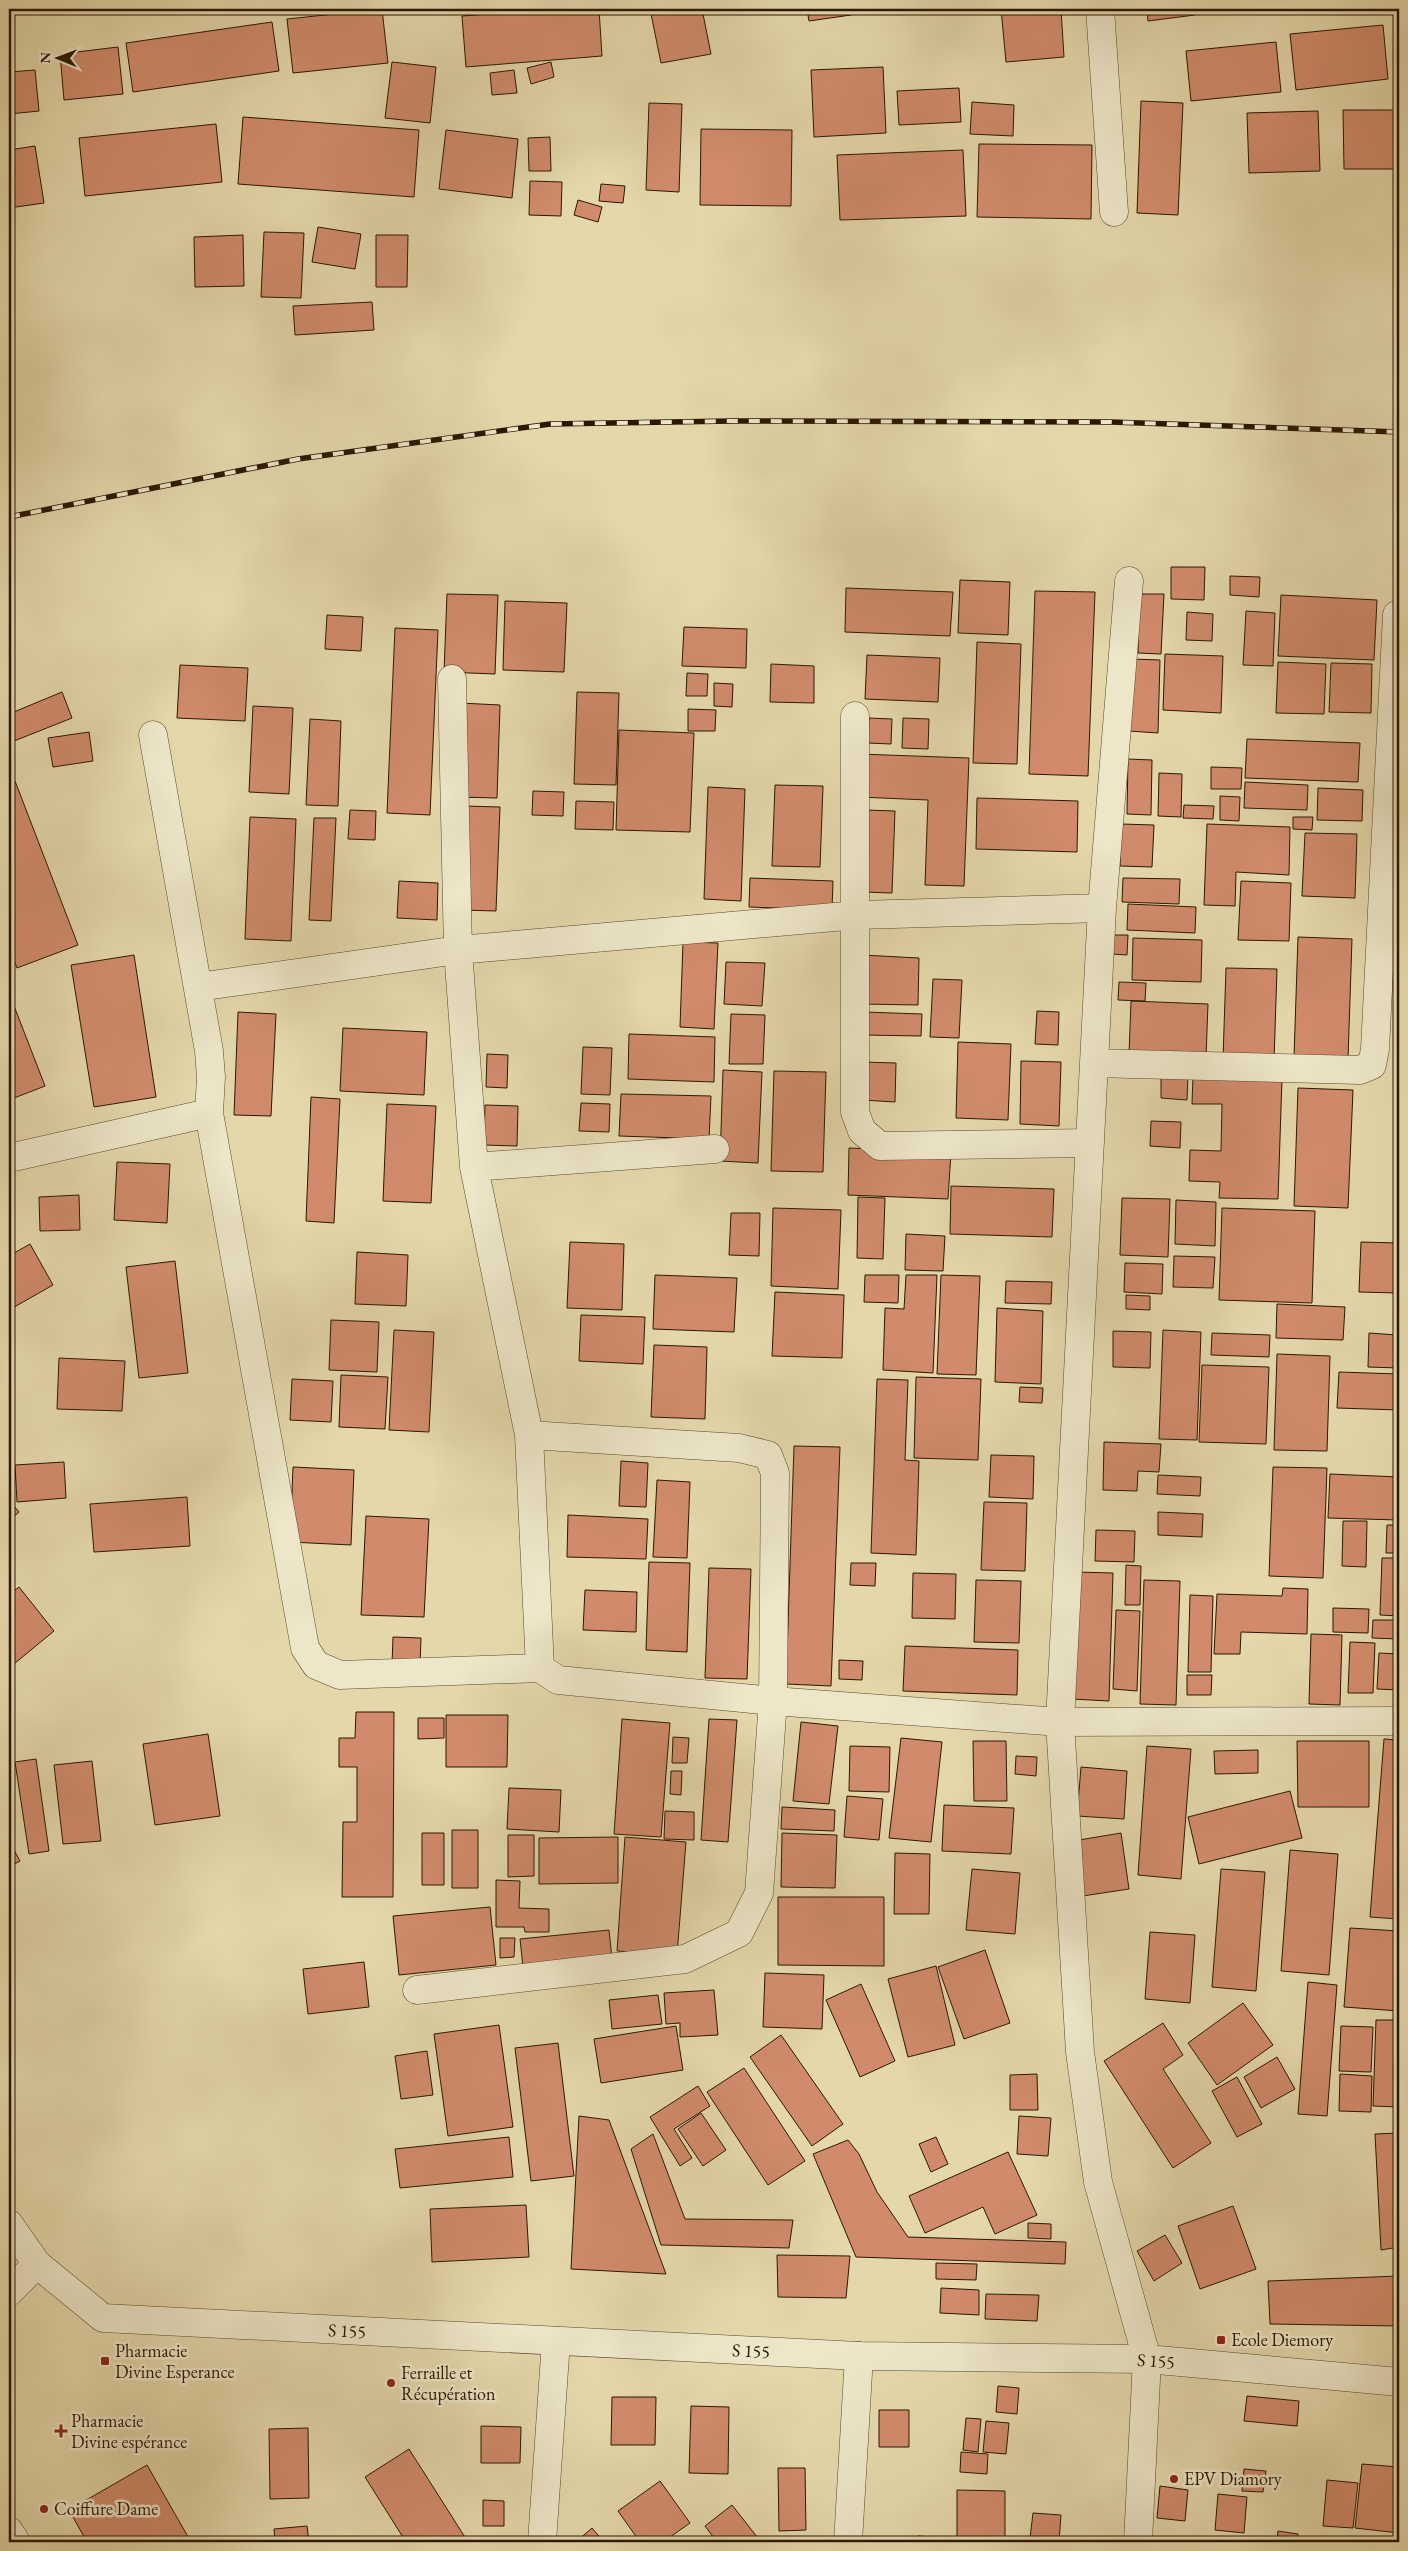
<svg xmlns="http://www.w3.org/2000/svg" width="1408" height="2551" font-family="'EB Garamond',serif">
  <rect width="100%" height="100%" fill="#e4d8ab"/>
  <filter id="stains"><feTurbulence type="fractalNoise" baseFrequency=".004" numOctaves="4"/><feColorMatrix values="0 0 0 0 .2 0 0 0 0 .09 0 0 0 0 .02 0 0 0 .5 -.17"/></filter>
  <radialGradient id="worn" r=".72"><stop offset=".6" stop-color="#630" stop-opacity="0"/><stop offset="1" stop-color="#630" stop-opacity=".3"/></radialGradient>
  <path fill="#d18b6c" stroke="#2b1700" d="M382,9L388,63L293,73L287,19Z
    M559,9H599L602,56L466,67L462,16Z
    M650,9H702L711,54L661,63Z
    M807,9H851V15L809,21Z
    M1001,9H1061L1064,57L1006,62Z
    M1147,9H1194L1195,15L1148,21Z
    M272,22L279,71L133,92L126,43Z
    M1383,25L1388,79L1296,90L1290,34Z
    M1276,42L1281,92L1191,101L1186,51Z
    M118,47L123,94L64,100L60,54Z
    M392,62L436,67L430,123L385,118Z
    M551,62L554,77L531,84L527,68Z
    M883,67L886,133L814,137L811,70Z
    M35,70L39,111L9,114V72Z
    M514,70L517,93L492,95L490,73Z
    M959,88L961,122L899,125L897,91Z
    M1141,101L1183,103L1178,215L1137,213Z
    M972,102L1014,105L1013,136L970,134Z
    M649,103L682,104L679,192L646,190Z
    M1343,110H1399V169H1344Z
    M1318,111L1320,171L1249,173L1247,113Z
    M243,117L419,130L414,197L238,184Z
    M216,124L222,182L85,196L79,138Z
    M701,129L792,130L791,206L700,205Z
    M446,130L518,139L512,198L439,189Z
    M550,137L551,171H529L528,138Z
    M979,144L1092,145L1091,219L977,217Z
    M35,146L44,203L9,208V150Z
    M963,150L966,216L840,220L837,155Z
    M530,181L562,182L561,216L529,215Z
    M601,184L625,186L623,203L599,201Z
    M578,200L602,207L598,222L574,215Z
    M318,227L361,234L355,269L312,262Z
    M264,232L304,233L301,298L261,297Z
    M243,235L244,286L195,287L194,237Z
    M376,235H408L407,287H376Z
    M372,302L374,330L295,335L293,306Z
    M1171,567H1205L1204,600L1171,599Z
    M1230,576L1260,577L1259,597L1230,595Z
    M960,580L1010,582L1008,635L958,633Z
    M846,588L953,592L950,636L845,632Z
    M1035,591L1095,592L1088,776L1029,774Z
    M447,594L498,595L495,674L444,672Z
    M1139,594H1164L1161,654L1138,653Z
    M1281,595L1377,600L1374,660L1278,656Z
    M505,601L567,603L564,672L503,670Z
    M1246,611L1275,613L1273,666L1243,665Z
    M1187,612L1213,614L1212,641L1186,640Z
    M327,615L363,617L361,651L325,649Z
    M684,627L747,629L746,668L682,666Z
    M395,628L438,630L430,815L387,813Z
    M977,642L1021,644L1017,764L973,763Z
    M1165,654L1223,656L1221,713L1163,710Z
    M867,655L940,658L938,702L865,699Z
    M1132,659L1160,660L1158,733L1129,731Z
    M1278,662L1326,664L1324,714L1276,713Z
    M1331,663L1372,664L1371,713L1329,712Z
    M771,664L814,666V703L770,702Z
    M180,665L248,668L245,721L177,718Z
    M687,673L708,674L707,696H686Z
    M714,683L733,684L732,707L714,706Z
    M62,692L72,718L9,743V714Z
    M577,692L619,693L616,785L574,784Z
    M460,703L500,705L497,798L456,797Z
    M253,706L293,708L289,794L249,792Z
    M688,709L716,710L715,731H688Z
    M869,718L892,719L891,744L868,743Z
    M903,718L929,719L928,749L902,748Z
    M310,719L341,721L338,806L306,805Z
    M619,730L694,733L690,832L616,830Z
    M89,732L93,761L53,767L48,738Z
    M1247,739L1360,743L1358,782L1245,778Z
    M859,754L969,758L964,886L925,885L928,800L858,797Z
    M1128,759L1152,760L1151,815L1127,814Z
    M1211,767L1242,768L1241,789H1211Z
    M1159,773L1182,774L1181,817L1158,816Z
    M15,781L78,945L17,968L9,946V783Z
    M1245,782L1308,785L1307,810L1244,808Z
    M775,785L823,786L820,867L772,866Z
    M708,787L745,789L741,901L704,899Z
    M1318,788L1363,790L1362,821L1317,820Z
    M533,791L564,792L563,816L532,815Z
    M1220,796L1240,797L1239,821L1220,820Z
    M977,798L1078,801L1077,852L976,849Z
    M576,801L614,802L613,830L575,829Z
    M1184,805L1214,806L1213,819L1183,818Z
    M465,806L500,807L496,911L461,910Z
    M350,810L376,811L375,840L348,839Z
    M865,810L895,811L892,893L862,892Z
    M250,817L296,819L291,941L245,939Z
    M1293,817H1313L1312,830L1293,829Z
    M314,818H336L331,921L309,920Z
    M1121,824L1154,825L1152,867L1120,866Z
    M1207,824L1290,827L1289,875L1236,872L1235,906L1204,905Z
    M1305,833L1357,834L1355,898L1302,896Z
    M750,878L833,881L832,910L749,907Z
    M1123,878L1180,879L1179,904L1122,902Z
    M399,881L438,883L437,920L397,918Z
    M1241,881L1291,883L1289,941L1238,940Z
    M1128,904L1196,907L1195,933L1127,930Z
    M1112,935H1128L1127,955L1112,954Z
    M1298,937L1352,939L1348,1059L1294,1057Z
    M1133,938L1202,940L1201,982L1132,980Z
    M683,942L718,943L714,1029L680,1027Z
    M134,955L156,1097L94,1107L71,965Z
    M862,955L919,958L918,1005L860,1004Z
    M726,962L765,963L762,1006L724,1004Z
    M1226,968L1277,969L1274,1061L1223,1059Z
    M933,979L962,980L959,1038L930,1037Z
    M1119,982L1146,983L1145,1001L1118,1000Z
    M9,993L45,1086L9,1100Z
    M1131,1001L1208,1004L1206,1058L1129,1055Z
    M1037,1011L1059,1012L1058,1045L1035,1044Z
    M238,1012L276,1014L271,1116L234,1115Z
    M864,1012L922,1014L921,1036L863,1035Z
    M731,1014L765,1015L763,1064H729Z
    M343,1028L427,1032L424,1095L340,1091Z
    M629,1034L715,1037L714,1082L628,1079Z
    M958,1042L1011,1044L1008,1120L956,1118Z
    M583,1047L612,1048L610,1095L581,1094Z
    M487,1054L508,1055L507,1088L486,1087Z
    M1021,1061L1061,1062L1059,1126L1020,1124Z
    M863,1062L896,1063L895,1102L862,1100Z
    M723,1070L762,1072L758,1163L720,1161Z
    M774,1071L826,1072L823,1172L771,1171Z
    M1161,1073L1188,1075L1187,1100L1161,1098Z
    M1193,1075L1282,1078L1278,1199L1219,1198L1220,1182L1189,1181L1190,1150L1221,1151L1222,1104H1192Z
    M1298,1088L1353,1090L1348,1208L1294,1206Z
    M621,1094L711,1096L709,1139L619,1136Z
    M311,1097L340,1099L334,1223L306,1221Z
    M581,1103L610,1104L609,1132L579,1131Z
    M387,1104L436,1106L431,1203L383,1201Z
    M485,1105L518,1106L517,1146L484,1145Z
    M1151,1121L1181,1122L1180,1148L1150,1146Z
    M849,1148L951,1152L948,1199L848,1195Z
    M117,1162L170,1164L167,1223L114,1220Z
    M951,1186L1054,1189L1052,1237L950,1234Z
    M79,1195L80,1230L40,1231L39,1197Z
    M858,1197L885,1198L883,1259L857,1258Z
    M1122,1198L1170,1199L1168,1257L1120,1255Z
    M1176,1200L1216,1202L1215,1246L1175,1244Z
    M773,1208L841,1210L838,1289L771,1286Z
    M1222,1208L1315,1211L1312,1303L1219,1300Z
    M731,1213H760L759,1256L729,1255Z
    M906,1234L945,1236L943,1271L905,1270Z
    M570,1242L624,1244L622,1310L567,1308Z
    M1361,1242L1399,1243V1368L1368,1367L1369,1333L1397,1335L1398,1293L1359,1292Z
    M30,1244L53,1285L9,1310V1256Z
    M357,1252L408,1255L406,1306L355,1304Z
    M1174,1256L1215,1257L1213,1288L1173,1287Z
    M175,1261L188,1373L139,1378L126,1267Z
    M1125,1263L1163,1264L1162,1294L1124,1292Z
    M655,1275L737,1278L734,1332L653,1329Z
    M865,1275H899L898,1303L864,1302Z
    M906,1275H937L933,1373L883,1370L885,1308L904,1309Z
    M941,1275L980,1276L976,1375L937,1374Z
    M1006,1281L1052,1282L1051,1304L1005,1303Z
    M775,1292L844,1295L842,1358L772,1356Z
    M1126,1295L1150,1296V1310L1126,1309Z
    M1277,1304L1345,1307L1343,1340L1276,1338Z
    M997,1308L1043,1311L1041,1384L995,1382Z
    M581,1315L645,1317L643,1364L579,1361Z
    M331,1320L379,1322L377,1372L329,1370Z
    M394,1330L434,1332L429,1432L389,1430Z
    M1163,1330L1201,1332L1197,1440L1159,1439Z
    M1113,1331L1151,1332L1150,1368L1113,1367Z
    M1212,1333L1270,1335L1269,1357L1211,1355Z
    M654,1345L707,1347L705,1419L651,1417Z
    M1277,1354L1330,1356L1327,1451L1274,1450Z
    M59,1358L125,1361L122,1411L57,1409Z
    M1202,1365L1269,1367L1266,1444L1199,1442Z
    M1339,1372L1399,1374V1410L1337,1408Z
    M341,1375L388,1377L385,1429L339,1427Z
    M916,1377L981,1379L978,1460L914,1458Z
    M292,1379L333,1381L331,1422L290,1420Z
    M877,1379L908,1380L905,1460L919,1461L916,1555L871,1553Z
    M1020,1387L1043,1388L1042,1403L1019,1402Z
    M1104,1442L1161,1444L1159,1472L1138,1471L1137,1491L1103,1490Z
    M794,1446L840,1447L831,1686L786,1684Z
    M991,1455L1034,1456L1033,1499L989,1497Z
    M621,1461L648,1463L646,1507L619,1506Z
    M64,1462L66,1498L17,1502L15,1465Z
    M293,1467L354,1470L351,1545L290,1542Z
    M1273,1467L1327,1468L1323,1578L1269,1576Z
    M1330,1474L1399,1477V1520L1328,1518Z
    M1158,1475L1201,1477L1200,1496L1157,1494Z
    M657,1480L690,1482L687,1558L653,1557Z
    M187,1497L190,1546L94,1552L90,1504Z
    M9,1500L19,1512L9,1521Z
    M984,1502L1027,1503L1025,1571L981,1570Z
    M1158,1512L1203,1514L1202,1537L1158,1535Z
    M568,1515L648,1519L646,1559L567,1557Z
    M366,1516L429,1519L424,1617L361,1615Z
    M1343,1521H1367L1366,1567L1342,1566Z
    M1387,1525H1399V1553H1386Z
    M1096,1530L1135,1531L1134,1562L1095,1561Z
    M1382,1558H1399V1616L1380,1615Z
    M649,1562L690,1563L687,1652L646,1650Z
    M851,1563H876L875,1586L850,1585Z
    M1126,1565L1141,1566L1140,1605H1125Z
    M709,1568L751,1569L747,1679L705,1678Z
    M1076,1572L1113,1573L1109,1701L1072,1699Z
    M913,1573L956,1574L955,1619L912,1618Z
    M976,1580L1021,1581L1019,1643L974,1642Z
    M1144,1580L1180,1581L1176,1705L1140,1704Z
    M19,1587L54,1631L9,1668V1595Z
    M1283,1588L1308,1589L1307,1634L1241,1632L1240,1654H1214L1217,1594L1282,1596Z
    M585,1590L637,1592L636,1632L583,1630Z
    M1190,1595L1213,1596L1211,1672H1188Z
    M1333,1608L1369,1609L1368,1633L1333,1632Z
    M1116,1610L1140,1611L1137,1691L1113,1689Z
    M1373,1620H1399V1639L1372,1638Z
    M1311,1634L1342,1635L1340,1705L1309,1704Z
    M393,1637L421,1638L420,1666L392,1665Z
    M1350,1642L1375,1643L1373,1693H1348Z
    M905,1646L1018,1650L1017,1695L903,1691Z
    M1379,1653L1399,1654V1690L1377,1689Z
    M839,1660L863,1661L862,1680L839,1679Z
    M1187,1675H1212L1211,1695H1187Z
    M356,1712H394L393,1897H342L343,1822H357V1767H339V1738H355Z
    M446,1715H508L507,1767H446Z
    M418,1718H444V1738L418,1739Z
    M622,1719L670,1723L661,1837L614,1834Z
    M709,1719L737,1720L728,1842L701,1840Z
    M801,1722L838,1726L829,1804L793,1801Z
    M208,1734L220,1816L155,1825L143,1744Z
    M673,1737L689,1738L687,1763H672Z
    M901,1738L942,1742L931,1842L889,1838Z
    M1384,1739L1399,1740V1919L1370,1917Z
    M973,1741H1006L1007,1801H974Z
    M1297,1741H1369V1807H1298Z
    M850,1746L890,1747L889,1792L849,1791Z
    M1147,1746L1191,1749L1181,1879L1138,1875Z
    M1258,1750V1773L1215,1774L1214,1751Z
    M1016,1756L1037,1757L1036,1776L1015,1774Z
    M36,1759L49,1851L29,1854L15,1762Z
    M92,1761L101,1841L63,1844L54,1765Z
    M1081,1767L1127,1771L1124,1819L1077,1816Z
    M9,1771L15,1783L9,1786Z
    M671,1771H682L681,1795L670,1794Z
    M509,1788L561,1790L559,1832L507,1829Z
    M1290,1791L1302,1838L1199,1864L1188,1817Z
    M847,1796L883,1799L879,1840L844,1837Z
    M944,1805L1014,1808L1011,1854L942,1851Z
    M782,1807L835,1810L834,1831L781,1829Z
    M665,1811L694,1812V1840L664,1839Z
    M452,1830H478V1888H452Z
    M422,1833H444V1885H422Z
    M782,1833L837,1835L835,1888L781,1887Z
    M1121,1833L1129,1889L1076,1897L1067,1842Z
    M508,1835H534V1876L508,1877Z
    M618,1837V1883L539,1884V1838Z
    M625,1837L686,1842L677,1955L617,1951Z
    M9,1841L20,1861L9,1867Z
    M1290,1850L1338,1854L1329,1975L1281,1971Z
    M895,1853L930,1854L929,1914H894Z
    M972,1869L1020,1873L1015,1934L966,1930Z
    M1221,1869L1265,1872L1256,1991L1212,1987Z
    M496,1880L520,1881L519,1908L549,1909V1932H525L524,1927H496Z
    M778,1897H884V1966L778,1965Z
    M490,1907L496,1965L399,1975L393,1916Z
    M1350,1928L1399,1931V2011L1344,2007Z
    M609,1930L612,1958L523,1967L520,1939Z
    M1150,1932L1195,1935L1190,2003L1145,1999Z
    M500,1938H515L514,1957L500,1958Z
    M985,1950L1010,2023L964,2039L938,1967Z
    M364,1962L369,2007L308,2014L303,1969Z
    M936,1966L955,2045L908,2057L888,1979Z
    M765,1973L824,1975L822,2029L763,2027Z
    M1308,1982L1337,1985L1327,2116L1298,2114Z
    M861,1984L895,2061L860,2077L826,2000Z
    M714,1990L718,2035L680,2037V2023L666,2024L664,1993Z
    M658,1995L662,2024L612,2029L609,2000Z
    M1243,2003L1273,2045L1217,2085L1188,2043Z
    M1376,2020H1399V2107L1373,2106Z
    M1163,2023L1183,2055L1163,2069L1211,2143L1173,2168L1104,2061Z
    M499,2025L513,2127L448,2136L434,2034Z
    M676,2026L683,2070L601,2083L594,2039Z
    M1341,2026L1373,2027L1371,2072L1339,2071Z
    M781,2035L843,2124L812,2146L750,2057Z
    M558,2043L574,2176L531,2181L515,2048Z
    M427,2051L433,2095L401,2099L395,2056Z
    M1277,2057L1295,2089L1261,2108L1244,2077Z
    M744,2068L805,2161L768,2185L707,2092Z
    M1037,2074L1038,2110H1010V2075Z
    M1340,2074L1372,2076L1371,2112L1339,2111Z
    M1237,2077L1262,2124L1237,2137L1212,2091Z
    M698,2086L710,2106L674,2129L692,2158L680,2166L650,2117Z
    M701,2113L726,2150L703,2166L678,2129Z
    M579,2116L609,2120L666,2274L571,2269Z
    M1019,2116L1051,2118L1048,2156L1017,2154Z
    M1399,2133V2247L1381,2250L1375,2134Z
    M653,2134L685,2219L793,2220L789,2248L661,2245L631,2149Z
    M509,2137L513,2177L400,2188L395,2149Z
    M936,2137L948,2164L931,2172L919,2144Z
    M848,2140L859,2154L877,2192L908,2237L1066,2242L1065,2264L856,2257L813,2154Z
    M1008,2152L1037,2215L995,2234L983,2207L925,2233L909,2196Z
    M526,2205L529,2257L432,2262L430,2209Z
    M1233,2206L1256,2269L1200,2289L1178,2226Z
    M1028,2223L1051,2224V2239L1028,2238Z
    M1165,2235L1182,2263L1154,2281L1137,2251Z
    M777,2255L850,2256L846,2298L778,2297Z
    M936,2263L977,2264L976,2280L936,2279Z
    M1399,2276V2326L1270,2324L1268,2281Z
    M941,2288L979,2290V2315L940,2313Z
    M986,2294L1039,2295L1037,2321L985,2319Z
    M998,2386L1019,2388L1017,2414L996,2412Z
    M1247,2396L1299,2401L1297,2426L1244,2421Z
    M612,2397H656L655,2445H611Z
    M691,2406L729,2407L728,2474L689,2473Z
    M879,2410H909V2447H879Z
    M966,2418L981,2419L978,2452L963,2450Z
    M986,2421L1009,2423L1006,2454L983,2452Z
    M481,2426L521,2427L520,2463H481Z
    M308,2428L309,2498L270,2499L269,2429Z
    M409,2449L468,2542H406L365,2477Z
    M961,2452L988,2454L987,2474L960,2472Z
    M1362,2464L1399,2467V2533L1355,2528Z
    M147,2465L191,2542H87L69,2510Z
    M778,2468H805L806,2530L779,2531Z
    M1244,2469L1266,2471L1263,2492L1242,2491Z
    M1327,2480L1358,2483L1353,2528L1323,2526Z
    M660,2481L690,2523L663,2542H640L618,2511Z
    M1160,2486L1188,2490L1185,2521L1157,2518Z
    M957,2490L1005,2491V2540H957Z
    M1218,2494L1247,2497L1244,2533L1215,2530Z
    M483,2500L504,2501V2526H483Z
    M732,2505L761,2542H717L705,2526Z
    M1033,2513L1061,2515L1059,2541L1030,2538Z
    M307,2526L309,2542H275L274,2529Z
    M592,2528L604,2542H576Z
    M1278,2531L1298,2534L1297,2542H1277Z
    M918,2536L931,2537V2542H918Z
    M875,2538H914V2542H875Z"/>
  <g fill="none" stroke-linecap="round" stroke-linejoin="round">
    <g stroke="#59472b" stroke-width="29">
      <path id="minor" d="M1100,9L1114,212
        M1129,581L1102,908L1060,1722L1080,2052L1098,2182L1147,2359L1138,2542
        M452,679L458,950L474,1167L529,1435L540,1668
        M855,716V1112L862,1131L880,1146L1090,1143
        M153,735L209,1051L211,1077L209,1113L305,1648L316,1665L340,1675L540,1668L558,1680L773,1701L1060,1722L1399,1721
        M198,987L458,950L857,915L1102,908
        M1094,1063L1360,1070L1372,1065L1375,1049L1397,615
        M9,1158L209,1113
        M474,1167L715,1149
        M417,1990L685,1959L739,1933L759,1893L773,1701L775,1473L768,1455L739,1448L529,1435
        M9,2292L37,2264
        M9,2531L16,2542
        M542,2542L556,2341
        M848,2542L859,2356"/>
    </g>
    <g stroke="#59472b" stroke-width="29">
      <path id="tertiary" d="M9,2224L37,2264L103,2318L859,2356L1147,2359L1399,2382"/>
    </g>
    <use href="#minor" stroke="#ede6c8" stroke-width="28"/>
    <use href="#tertiary" stroke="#ede6c8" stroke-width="28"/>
    <g stroke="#2b1700" stroke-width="5.5">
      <path id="rail" d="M9,517L298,459L550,424L732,421L1111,422L1399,432"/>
    </g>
    <use href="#rail" stroke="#ede6c8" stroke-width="4" stroke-dasharray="11" stroke-linecap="butt"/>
  </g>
  <g fill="#8f2418" stroke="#ede6c8" stroke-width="2">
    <rect x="1216" y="2335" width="10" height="10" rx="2.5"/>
    <rect x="100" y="2356" width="10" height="10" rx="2.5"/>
    <circle cx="391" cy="2383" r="5"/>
    <path d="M58.5 2423.5h5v5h5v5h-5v5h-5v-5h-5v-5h5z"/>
    <circle cx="1174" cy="2479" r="5"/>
    <circle cx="44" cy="2509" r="5"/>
  </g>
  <g text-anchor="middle" stroke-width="5" stroke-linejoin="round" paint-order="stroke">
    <g font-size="18" fill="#2b1700" stroke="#ede6c8">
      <text transform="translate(347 2331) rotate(3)" y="6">S 155</text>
      <text transform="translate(751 2351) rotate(3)" y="6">S 155</text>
      <text transform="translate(1156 2361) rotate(4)" y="6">S 155</text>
    </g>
    <g font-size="18" fill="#2b1700" stroke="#ede6c8" text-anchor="start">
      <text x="1231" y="2346">Ecole Diemory</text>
      <text x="115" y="2357">Pharmacie<tspan x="115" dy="21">Divine Esperance</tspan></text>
      <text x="401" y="2379">Ferraille et<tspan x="401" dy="21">Récupération</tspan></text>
      <text x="71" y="2427">Pharmacie<tspan x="71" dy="21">Divine espérance</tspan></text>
      <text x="1184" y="2485">EPV Diamory</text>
      <text x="54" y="2515">Coiffure Dame</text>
    </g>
  </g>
  <rect width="1408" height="2551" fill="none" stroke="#e4d8ab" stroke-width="30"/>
  <rect x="10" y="10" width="1388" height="2531" fill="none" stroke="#2b1700" stroke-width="2.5"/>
  <rect x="15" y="15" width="1378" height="2521" fill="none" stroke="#2b1700"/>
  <g transform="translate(58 58) rotate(271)" stroke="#ede6c8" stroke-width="4" paint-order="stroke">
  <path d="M0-4L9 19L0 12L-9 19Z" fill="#2b1700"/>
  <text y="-8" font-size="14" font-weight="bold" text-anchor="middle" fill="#2b1700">N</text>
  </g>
  <rect width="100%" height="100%" filter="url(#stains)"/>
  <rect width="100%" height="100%" fill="url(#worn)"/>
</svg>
